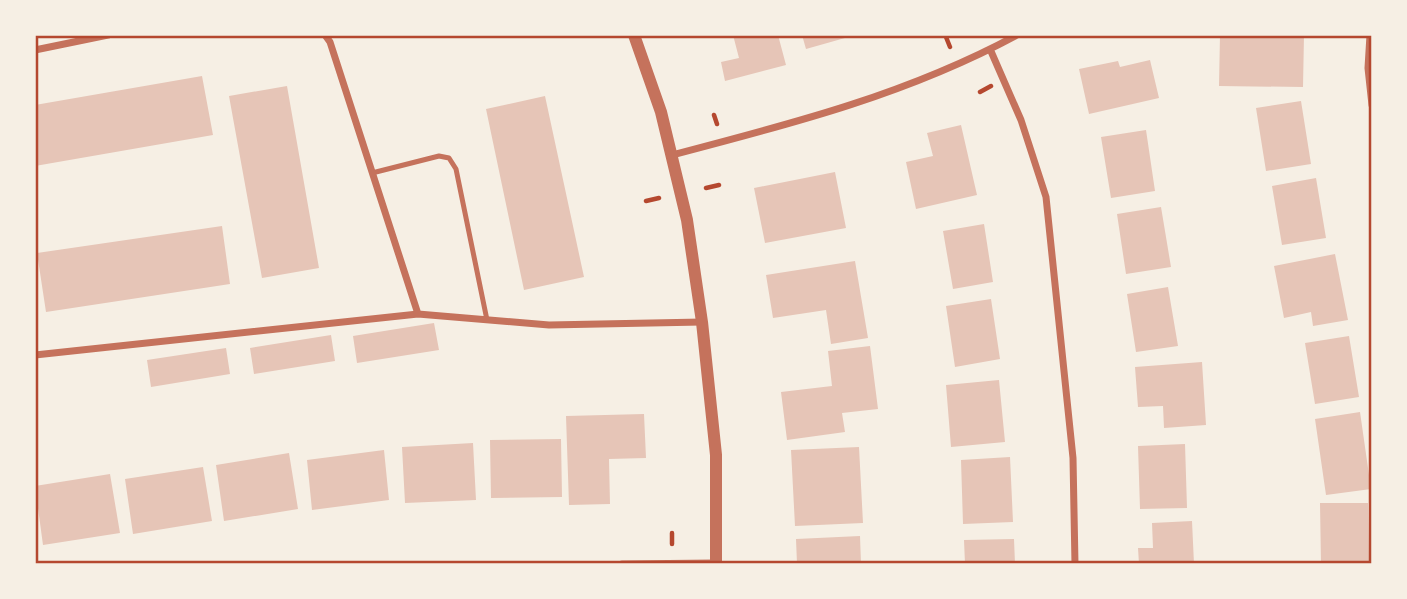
<svg xmlns="http://www.w3.org/2000/svg" width="1407" height="599" font-family="Arial,sans-serif">
  <rect width="100%" height="100%" fill="#f6efe4"/>
  <path fill="#e6c5b7" d="M733,35H778L786,65L725,81L721,62L739,58Z
    M802,35H852V36L806,49Z
    M1220,35H1304L1303,87L1219,86Z
    M1150,60L1159,98L1089,114L1079,69L1118,61L1120,67Z
    M202,76L213,135L35,166V105Z
    M287,86L319,268L262,278L229,96Z
    M545,96L584,277L524,290L486,109Z
    M1301,101L1311,164L1266,171L1256,108Z
    M961,125L977,195L916,209L906,162L933,156L927,133Z
    M1146,130L1155,191L1111,198L1101,137Z
    M835,172L846,228L765,243L754,188Z
    M1316,178L1326,238L1282,245L1272,186Z
    M1161,207L1171,267L1126,274L1117,214Z
    M984,224L993,282L953,289L943,231Z
    M222,226L230,284L46,312L37,253Z
    M1335,254L1348,320L1313,326L1311,312L1284,318L1274,266Z
    M855,261L868,338L831,344L826,310L773,318L766,275Z
    M1168,287L1178,346L1136,352L1127,294Z
    M991,299L1000,359L955,367L946,306Z
    M434,323L439,350L357,363L353,336Z
    M331,335L335,361L254,374L250,348Z
    M1349,336L1359,397L1315,404L1305,343Z
    M870,346L878,409L842,413L845,432L787,440L781,392L832,386L828,351Z
    M226,348L230,374L151,387L147,360Z
    M1202,362L1206,425L1164,428L1163,406L1138,407L1135,367Z
    M999,380L1005,442L951,447L946,385Z
    M1360,412L1371,489L1326,495L1315,419Z
    M644,414L646,458L609,459L610,504L569,505L566,416Z
    M561,439L562,497L491,498L490,440Z
    M473,443L476,500L405,503L402,447Z
    M1185,444L1187,508L1140,509L1138,446Z
    M859,447L863,523L795,526L791,450Z
    M384,450L389,500L312,510L307,460Z
    M289,453L298,509L224,521L216,465Z
    M1010,457L1013,522L963,524L961,460Z
    M203,467L212,521L133,534L125,479Z
    M110,474L120,533L43,545L35,486Z
    M1320,503H1368L1369,564H1321Z
    M1192,521L1194,564H1139L1138,548H1153L1152,523Z
    M860,536L861,564H797L796,539Z
    M1014,539L1015,564H965L964,540Z"/>
  <g fill="none" stroke-linecap="round" stroke-linejoin="round">
    <path stroke="#b5482f" stroke-width="4.5" d="M946,37L950,47
      M980,92L991,86
      M714,115L717,124
      M706,188L719,185
      M646,201L659,198
      M672,533V544"/>
    <path stroke="#c5725c" stroke-width="5" d="M372,173L439,156L449,158L456,169L487,320"/>
    <path stroke="#c5725c" stroke-width="7" d="M325,35L330,42L418,314
      M1370,35L1368,68L1372,105
      M990,49L1021,120L1046,197L1073,458L1075,564
      M35,50L108,35
      M672,155C791,124 908,94 1017,35
      M35,355L418,314L549,325L702,322
      M622,564L715,563"/>
    <path stroke="#c5725c" stroke-width="12" d="M634,35L661,112L687,220L702,322L716,455V564"/>
  </g>
  <rect width="1407" height="599" fill="none" stroke="#f6efe4" stroke-width="74"/>
  <rect x="37" y="37" width="1333" height="525" fill="none" stroke="#b5482f" stroke-width="2.5"/>
</svg>
